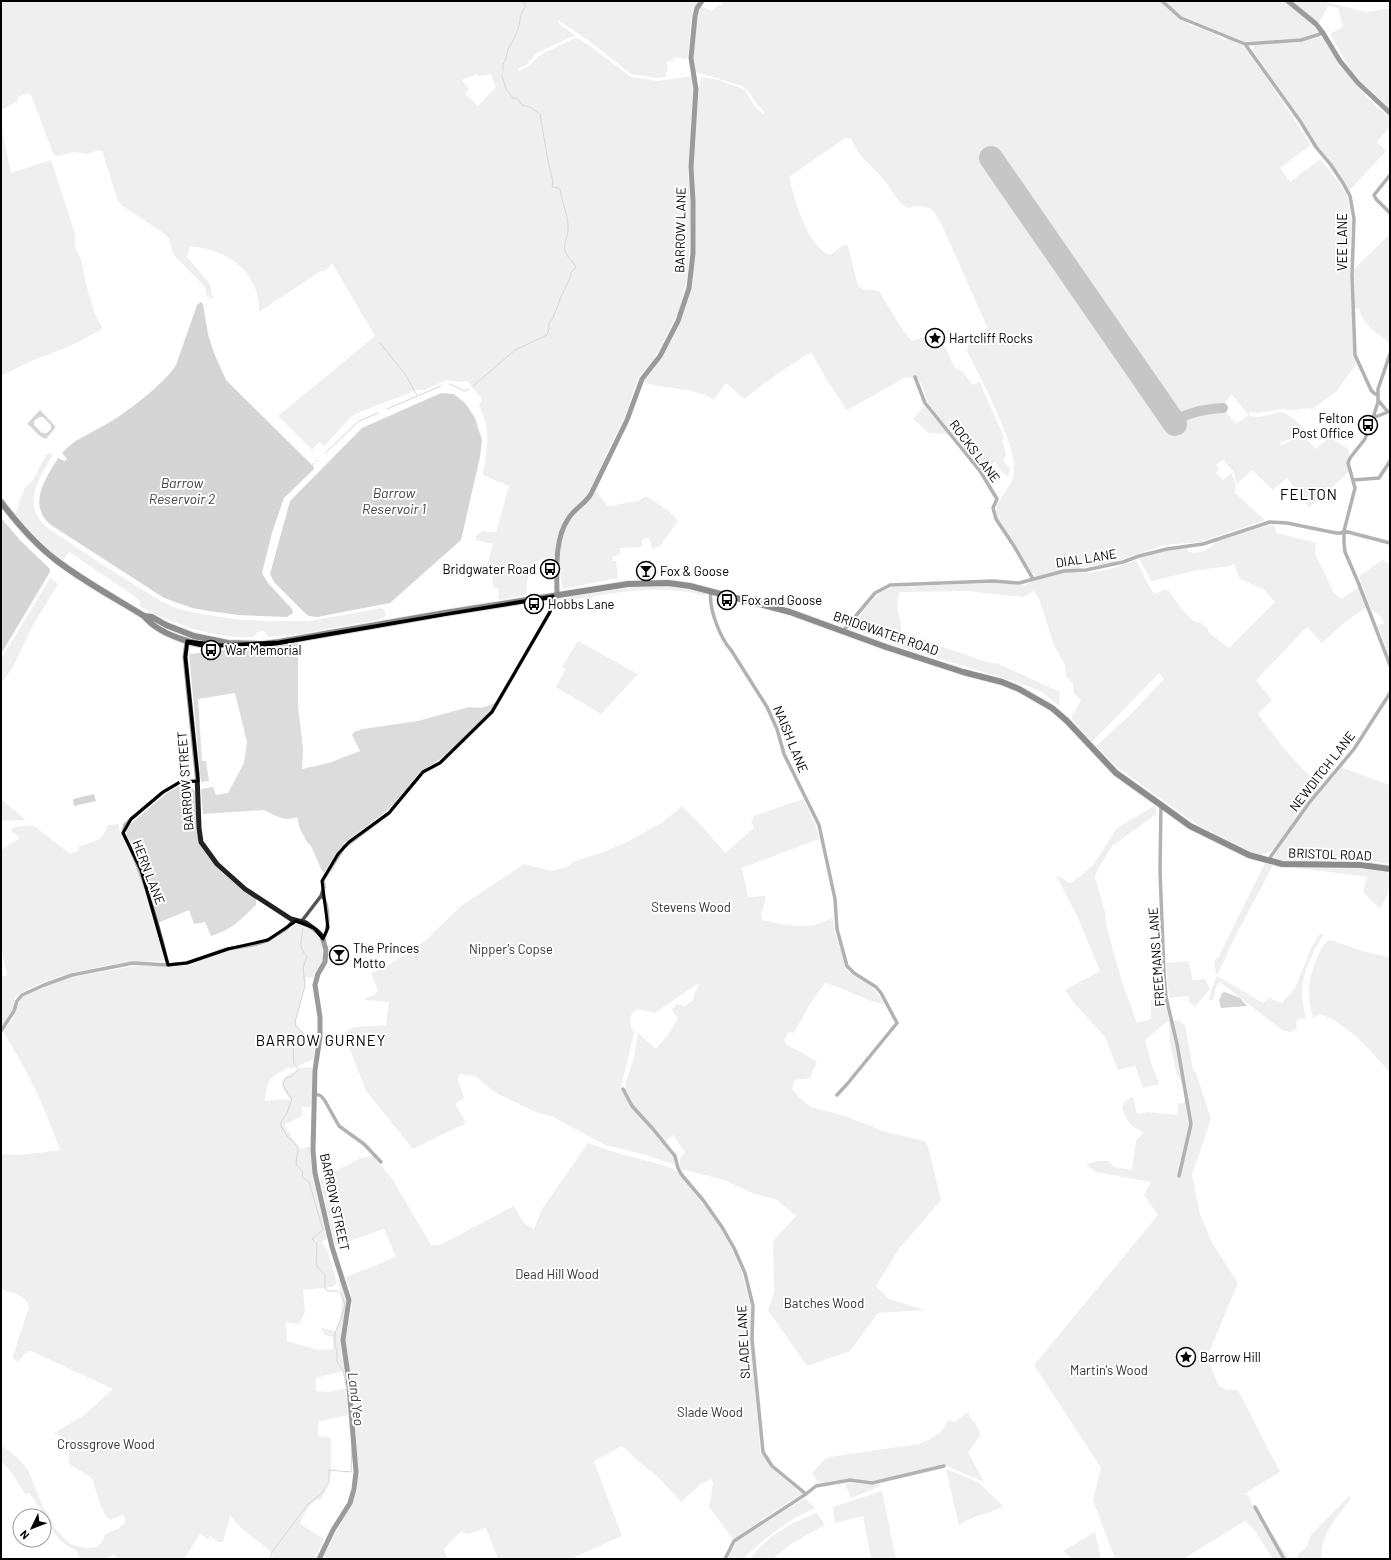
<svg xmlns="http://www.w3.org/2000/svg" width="1391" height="1560" font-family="Barlow,sans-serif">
  <rect width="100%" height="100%" fill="#fff"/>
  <path fill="#dcdcdc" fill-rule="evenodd" d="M1,1H699L692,12L688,57H686L685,59L674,57V60L667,61L668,71L666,72V77L657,78L631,74L588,40L558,20L560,25L575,35L537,53L525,66L518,69L519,71L529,66L538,56L575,38L579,39L587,44L631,77L658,81L692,76L694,91L688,171L691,215L688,271L684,293L678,313L653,361L638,378L626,414L604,459L594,484L588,495L565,517L561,526L557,539L555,556L531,563L527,583L526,595L499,600L498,588H493L492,572L486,569L493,544L475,540L476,536L482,531L496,532L509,486L483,475C487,449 492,431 479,406L482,399L467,381L459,382L447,380L424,390H417L357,413L351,417L324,446L319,442L312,450L278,416L375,336L332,263L326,270L321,271L259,312C260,271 227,250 190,246L187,257L210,284L213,299L206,295V290L203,285L173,254L169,239L165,234L121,205L118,201L102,151L99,150L88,154L74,152L56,156L53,153L31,95L25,94L18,97V101L1,110ZM476,74L479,76L490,74L496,87L478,106L465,93L469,89L462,80Z
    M724,1H1160C1169,8 1176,17 1187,23C1198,30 1214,31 1224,40L1230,38L1247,48L1311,145L1280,168L1290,182L1319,160H1321L1341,185L1347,195L1350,212L1352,226L1349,254L1354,356L1356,364L1337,391L1311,410L1310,408L1293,410L1282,409L1259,413L1250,412L1249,415C1261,420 1269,413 1280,412C1289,412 1300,425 1306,431L1296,437L1279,443L1281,445L1303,435L1316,449L1326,440L1331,438L1348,449L1350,453L1346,463L1350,471L1309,508L1287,478L1273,490L1252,470L1237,484L1233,471L1223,460L1216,465L1219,469L1216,473L1223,480L1231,473L1236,485L1235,493L1265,520L1201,542L1164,545L1112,563L1080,567L1075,572C1096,574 1117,568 1136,560L1148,584L1154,594L1164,590L1169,591C1176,600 1189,623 1201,623L1208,629V632L1229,648L1275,602L1263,589L1240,579L1234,564L1230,566L1199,570L1151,581L1139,558L1171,549L1187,548L1189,552C1202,554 1208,550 1217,541L1274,524L1277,533L1316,543L1315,554L1334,593L1341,599L1359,587L1366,607L1344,623L1322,643L1307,627L1256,680L1272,700L1258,714L1286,751L1320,787L1274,849L1267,853L1259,855L1242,848L1196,824L1117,767L1096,746L1130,715L1164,679L1159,673L1092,742L1089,739L1071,718L1081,700L1074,694L1073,684L1066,676L1065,665L1054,645L1039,599L1034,591L1023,597L965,591L900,592C893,608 903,619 901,634C909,641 913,638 922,639C929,640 934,646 943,647L990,663H997L1060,692L1059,706L1042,692L1025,685L901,647L852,628L851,625L879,593L892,587L994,583L1025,585L1031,582L1035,573L1032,574L997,518C992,499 1013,491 1014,471C1015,451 1005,433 998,415C988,393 978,372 967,351L969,343L988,329L941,223L932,209L920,206L908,208C896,201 895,195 888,185C875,167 859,160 851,138H845L789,177C794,198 808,248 830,255L845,244L848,246L858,286L863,289L879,291L900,326L912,341L932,334H937L949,354L950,358L955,368L963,372L973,385L980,381L983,390L1004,437L1002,441L1006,453L1004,462L1010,468L1008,477L1001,471L995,462L984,470L981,469L928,404L923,387L917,377L905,378L847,410L830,385L811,352L777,374L744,399L726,383L714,400C692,386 666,390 643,382C649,374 656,366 662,357C676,336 687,307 692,282V169L700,80L703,77L718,80L744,89C751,98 753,109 764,114V111C754,104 752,92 742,86L696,72C692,52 693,26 700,7L701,6L712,11L718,5H721ZM991,156L994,157L1168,411L1174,415H1177L1190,411L1220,405L1225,403L1231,394L1249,415L1236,424L1225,411H1206L1187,416L1173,425L1170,423L990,162L989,159Z
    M1165,1H1326L1330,3L1367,12L1390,8V109L1360,81L1346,63L1330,34L1343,27L1338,8L1328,6L1320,21L1314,26L1319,31L1318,32L1300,38L1245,42L1184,17L1178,14Z
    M1318,36H1320L1323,38C1344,71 1360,93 1390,118V127L1377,142L1386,151L1349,191L1333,165L1316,144L1253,50L1254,45L1261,43L1300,42Z
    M1,125L11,173L51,160L75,234V247L81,259L86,284L95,314L102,327L101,330L70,346L29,362L3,375H1Z
    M1390,234V343C1376,333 1363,325 1359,308L1355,309L1354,274V269Z
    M924,406L948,434L929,433L913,419Z
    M50,453L53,455C38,480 20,506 49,529L114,572L161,601L176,608L192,612L233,619L265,621H309L382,608L384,610L386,615L381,619L301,634L268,637C265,628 258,630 254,637C213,639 177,625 140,607V602L134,596L69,552L63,561L45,546L15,515L24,489L33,480L46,455Z
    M596,491L608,506L638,501L646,496L669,511L678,521L660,546L652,549L649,538L642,539V547L620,548V555L612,557L613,561H616L618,578L563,589C558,570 558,534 571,518C579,508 590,503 596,491Z
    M1383,560L1390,565V659L1378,626L1384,623L1381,617L1373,610H1371L1359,576Z
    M50,578L58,584L33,625L13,667L1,684V659Z
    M641,586C664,586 684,587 705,593L706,596C657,582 608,595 558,602L554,605L555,601L557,599Z
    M578,641L638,674L601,714L556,687L566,669L562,667Z
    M298,643V705L303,749L302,769L329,763L360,751L352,735L354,732L363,729L418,721L469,707C480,709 487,707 496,702L489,714L442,758L420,772L395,803L383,814L343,844L324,873L321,869L311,846L307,842L300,829L297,817C294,818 290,819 287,819C282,819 269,813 264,810L203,814L201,789L213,787L216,795L228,793L244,763L247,742L235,693L198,699L202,761H206L209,781L201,782L189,654Z
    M1341,767L1390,785V864C1371,861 1351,858 1332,859C1314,861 1291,864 1274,858L1273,857L1302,815Z
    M183,784H188L195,791C198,805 195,820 197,834C202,858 236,887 256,898V905C241,919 232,930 211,936L205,922L194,924L189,910L158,923L143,870L126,834L127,828L129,825L168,792Z
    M1,799L26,820L1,821Z
    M803,799L816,826L819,839L742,868L748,897L766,896L761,916L763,920C780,924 797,928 815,925C821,923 827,920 833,918L834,930L848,972C865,982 875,986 884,1004C863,1001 846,988 825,983L810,1004L794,1033L789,1032L784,1040L787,1045L817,1061L810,1078L795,1080L792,1089L802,1100L811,1107L845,1116L886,1132L925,1141L928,1146L941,1200L899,1249L876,1286L889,1299L925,1310L878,1313L850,1351L807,1366L768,1310L774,1292L773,1241L796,1216L777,1200L752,1193L724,1180L681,1169C678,1160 680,1159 685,1152L673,1135L664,1142L638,1113L625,1090V1084L634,1058L638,1033L656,1049L667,1036L678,1019L672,1010L677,1004L685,1006L693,1000L695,992L699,986L697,984L655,1013L638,1009C627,1015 629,1024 634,1033L621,1088C629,1107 639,1115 652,1130C660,1139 667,1148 674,1157L675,1162L673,1164L646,1155L605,1145L551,1116L536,1112L498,1094L484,1084L476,1076L459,1074L458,1080L464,1098L455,1104L466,1123L413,1149L366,1091L351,1052L342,1034L354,1027L386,1025L389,1002L365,1000V998L374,995L378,991L371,973L384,968L425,941L461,906L524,864L551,871L566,867L575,861L601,853L631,840L663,822L682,806L703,827L725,853L754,828L751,821L754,816Z
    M1154,806L1156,807V814L1112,846L1098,869L1095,877L1105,912L1107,929L1123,985L1137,1023L1151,1019V1001L1164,995L1169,1020L1179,1021L1185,1025L1193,1070L1196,1073L1211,1119L1192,1175L1200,1214L1212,1243L1238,1283L1207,1357L1219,1386L1227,1390H1238L1280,1472L1247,1492L1245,1495H1248L1256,1513L1290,1559H1273L1255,1531L1245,1521L1183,1559L1131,1558L1115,1559L1093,1500L1101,1468L1034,1365L1158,1215L1144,1195L1151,1182L1095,1172L1086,1164L1099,1161H1108L1114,1167L1132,1170L1136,1141L1143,1132C1131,1127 1126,1120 1122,1108L1125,1101L1133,1097L1137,1114L1148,1112L1178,1115V1103H1184L1187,1089L1177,1076L1170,1043L1169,1020L1145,1040L1151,1063L1159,1084L1143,1088L1135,1066L1118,1070L1105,1037L1075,1004L1065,990L1100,971L1078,918L1056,875L1070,883L1082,875L1093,865L1117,828Z
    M118,824L121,835L131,853L144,884V889L147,894L163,949L164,961C121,961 49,972 14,998L15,1007L1,1028V977L7,975L1,948V850L20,838L11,830L14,827L33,825L70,854L79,850V846C96,841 101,842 108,825Z
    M1265,863L1273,865L1233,941L1218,974H1216L1214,960L1218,958Z
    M1292,867L1358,868L1386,872L1390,877C1389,888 1387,902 1379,908L1363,892L1367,877Z
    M297,923C313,926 329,941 324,959C322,967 318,974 316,980L313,978L306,977L305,987L296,1021L297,1026L307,1036L306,1040L311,1039V1042H313L312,1047L317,1046L315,1058L312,1060L291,1069L289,1067C271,1077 267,1078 265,1101L280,1099L290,1100C287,1096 282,1088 282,1083C283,1075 303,1065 311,1068L313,1075L311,1107H302V1116L284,1125L300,1149L310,1146L312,1164L328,1237L322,1242L328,1253L337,1283L333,1287L303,1290L305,1312L299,1324L286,1322L287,1341L319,1350L333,1349V1337L325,1335L321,1328L335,1331C344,1312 343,1301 338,1280L340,1279L347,1301L342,1334L346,1376L344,1377L343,1371L316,1378V1391L328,1392L346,1388L348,1415L318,1422V1436L331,1438V1473L325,1492L320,1501L318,1499C308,1506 304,1513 300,1524L324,1539L315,1559H272L273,1553L241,1528L230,1516L223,1542H218L210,1536L208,1539L200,1534L184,1559H119L114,1555L103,1559H80L77,1551C55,1541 53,1531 42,1511C38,1505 33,1499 29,1493L25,1494L11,1472L1,1461V1445L18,1458L28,1470L44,1509L49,1514L54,1527L65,1539L70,1544L81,1547L91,1548L97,1547L103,1541L104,1535L119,1528L125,1523V1517L122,1515L111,1520L106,1517L99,1501L92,1478L69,1464V1446L60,1436L54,1433L83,1416L113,1389L31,1351L25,1353L19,1362L13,1359V1356L29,1307C27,1295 11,1293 1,1289V1154L22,1155L60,1150C45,1108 28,1070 3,1032L13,1018L21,998L26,995L45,986L73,977L140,965L178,966L189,965L218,953L270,941Z
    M1320,934H1324C1312,953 1301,974 1302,997C1302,1004 1305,1011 1306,1018L1298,1019L1296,1023L1297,1028L1291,1032L1282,1030L1220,982L1216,986L1215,993L1213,1000H1209L1211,990L1217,976L1263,1003L1269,998L1282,1003L1295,988L1312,946Z
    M1330,940L1366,952L1390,957V1074L1387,1069C1367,1047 1349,1025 1320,1014L1313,1018C1311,1010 1309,1002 1309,993C1308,981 1318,945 1330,940Z
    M1188,961L1193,980L1205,979L1210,989L1195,1006L1190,1003L1188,996L1169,998L1166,963Z
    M588,1143L614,1152L666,1166L674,1169L680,1175L718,1223L730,1245L741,1270L750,1303L760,1451L771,1468L802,1493L733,1539L709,1507L713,1483L711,1479L701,1484L681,1502L658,1477L638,1461L625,1448L620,1447L594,1461L622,1536L570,1559H498L486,1528L467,1534L462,1531L450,1542L444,1549L447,1557L445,1559H321L351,1505L357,1490L355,1436L351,1382L346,1354L345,1341L352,1306L351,1294L346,1277L396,1257L384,1229L335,1246L320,1179L361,1158L373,1156L393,1180L431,1245H440L514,1206L524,1223L534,1229L542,1209Z
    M969,1412V1416C975,1423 979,1427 980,1436L968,1452L984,1482L947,1466L934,1467L872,1481L851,1478L818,1483L812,1473L823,1461L829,1457L919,1444C930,1440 945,1432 948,1420L954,1422Z
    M946,1469L978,1482L1003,1506C989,1515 971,1515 959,1526Z
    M850,1482L871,1485L880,1484L881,1486L851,1498L845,1484Z
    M882,1491L896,1559H871L863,1516L835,1523L833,1507Z
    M1349,1496L1351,1499C1338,1516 1318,1536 1322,1559H1300L1297,1556L1307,1546L1311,1535Z
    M805,1499L815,1508C787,1520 765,1538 743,1559H727L736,1542L800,1501Z
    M817,1513L825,1525L791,1544L772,1559H750C765,1537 792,1522 817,1513Z
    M1095,1532L1101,1559H1073L1063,1551Z"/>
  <path fill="#a3a3a3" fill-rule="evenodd" d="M201,302L203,304L208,334L214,353L226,380L314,467V469L284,498L272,533L262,573L268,583L292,609L293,613L287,617L239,615L209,611L192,608L164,598L51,525C27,505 45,479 58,458L65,461L67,459L62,453C73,440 89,434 103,426C124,415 164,384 176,365L197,305Z
    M441,393L454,394L466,404L475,418L482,440L480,457L461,540L390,603L317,617L309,616L306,614L274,582L270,574L290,501L362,428Z
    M40,410L55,426V428L46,439C37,436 34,428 27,424ZM39,417H43L51,425V429L47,433H42L34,425V421Z
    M1,518L20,540L50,569V572L1,654Z
    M94,794L96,801L74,806L73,799Z
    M1225,992L1240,998L1247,1006L1221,1008L1219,1000L1222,993Z"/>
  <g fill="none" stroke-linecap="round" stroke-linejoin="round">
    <path stroke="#a3a3a3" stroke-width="1" d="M503,71V64C507,59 506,55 508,49C514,39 521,27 520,16L526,6L523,1
      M380,343L405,374L417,395
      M449,384L465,391L469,389
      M473,386L515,350L547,335L549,329V323L553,318L561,297L571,276V272L576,268C574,262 568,259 565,251C563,245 568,236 568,230C569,217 562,203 560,190L558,188L552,187L553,181L548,161L540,114L530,107L522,105L518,99L513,98L506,89L502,76
      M387,409L441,386
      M325,453L359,421L378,413
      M316,461L317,460
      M312,465L314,463
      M303,929C301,942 298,946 307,957L303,967L305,986L295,1022L296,1026L306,1036L300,1042L293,1046L294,1064L299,1069L292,1076L286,1078L283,1083L285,1089L292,1099L287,1113L281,1122V1126L287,1136L298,1147L296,1164L303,1172L302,1177L309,1182L323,1230L312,1239L317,1244L316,1265L325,1275V1289L328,1291H338L342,1295L345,1305L341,1319L335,1333V1347L337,1350V1362L343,1370L346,1385
      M270,1559L272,1552L308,1504L322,1493L329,1482V1470L351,1472L352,1448"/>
    <path stroke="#808080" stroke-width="10" d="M1169,416L1178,419C1192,411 1207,409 1223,408"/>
    <path stroke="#808080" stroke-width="24" d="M991,158L1175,424"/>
    <g stroke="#dbdbdb" stroke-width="8">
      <path id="highway" d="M1,502C17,523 35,544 56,560C83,581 115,598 144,616L152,617L166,625L194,636L228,643L263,644L279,642L445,613L628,584L668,583L690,586L790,612L886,647L963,672L1002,682L1019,689L1052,708L1067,721L1116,773L1161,805L1190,826L1249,855L1282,864L1361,865L1390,869
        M144,616C159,635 205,651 228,643"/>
    </g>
    <path stroke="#555" stroke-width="3.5" d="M1162,1L1181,18L1245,44L1301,40L1323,33
      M1245,44L1300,121L1316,147L1331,165L1343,183L1350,196L1354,219L1352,275L1355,355L1371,390L1375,394H1378
      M1390,175L1374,195L1376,199L1390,213
      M1390,354L1378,389V402L1373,418L1365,439L1350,458L1348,463L1355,488L1344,531V543L1345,552L1358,582L1390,665
      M915,377L925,403L980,471L997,499L993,508L996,519L1014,546L1033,579
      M1378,400L1387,411
      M1373,418L1390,411
      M1353,480L1379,478L1390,461
      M1344,531L1390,543
      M711,591C708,607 720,638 731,650L767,707L777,729L784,754L819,825L835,899L837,929L847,966L854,973L876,987L881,993L897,1023L848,1083L837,1095
      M843,631L875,593L890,585L993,581L1019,583L1064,571L1086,570L1123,562L1139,556L1167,549L1203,544L1270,522L1287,523L1336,533H1341L1344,531
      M1161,805L1160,871L1164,973L1166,997L1177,1044L1191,1124L1179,1176
      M1269,861L1271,856L1309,803L1354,749L1390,693
      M322,895C329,905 330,929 323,939
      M301,922L321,896L324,887L323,880L344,847L389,813L423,772L440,763L492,712L550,612L553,596
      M168,965C157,919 144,875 123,833L125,825L131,819L163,792L180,782L198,781
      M1,1031L14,1011L17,1001L22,995L44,985L72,975L133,963L168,965L187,963L228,949L257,944L268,940L286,929L294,920
      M623,1089L632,1106L653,1129L675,1156L678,1168L681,1174L703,1200L722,1227L734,1248L745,1273L753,1306L752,1339L763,1452L772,1466L806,1494
      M314,1093L321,1096L325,1101L339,1126L364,1144L381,1162
      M1255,1507L1284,1559
      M725,1559L734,1541L806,1494L816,1486L850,1480L872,1483L944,1466"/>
    <path stroke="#222" stroke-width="5" d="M1288,1L1316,24L1323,33L1340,61L1358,83L1390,113
      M557,596C557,572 554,540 568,519C574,509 585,504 591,494L627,420L642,379L660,356L678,321L689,288L693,253V201L691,167L696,89L691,58L695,16L697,8L702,1
      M187,641L185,657L197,774L199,828L201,842L217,864L245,889L291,919L306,923L317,931L322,936L326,950L325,962L318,974L315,985L320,1017V1037L315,1070L313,1150L315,1173L332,1247L349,1300L343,1340L348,1375L356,1472L354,1489L350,1503L333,1530L319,1559"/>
    <use href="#highway" stroke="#000" stroke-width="6"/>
  </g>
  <path d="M0 0H1391V1560H0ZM553,596L550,612L492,712L440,763L423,772L389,813L349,842L338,854L322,881L328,928L323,939L314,928L296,921L268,940L228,949L187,963L168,965L141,870L123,833L131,819L163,792L180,782L198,781L185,657L187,641L221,645L279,642Z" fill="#fff" fill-opacity=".55" fill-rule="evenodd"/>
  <path fill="none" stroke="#000" stroke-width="3" stroke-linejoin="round" d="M553,596L550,612L492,712L440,763L423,772L389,813L349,842L338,854L322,881L328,928L323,939L314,928L296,921L268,940L228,949L187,963L168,965L141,870L123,833L131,819L163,792L180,782L198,781L185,657L187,641L221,645L279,642Z"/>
  <defs>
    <g id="sight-ring" transform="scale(1)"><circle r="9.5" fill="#fff" stroke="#000" stroke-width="1.5"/><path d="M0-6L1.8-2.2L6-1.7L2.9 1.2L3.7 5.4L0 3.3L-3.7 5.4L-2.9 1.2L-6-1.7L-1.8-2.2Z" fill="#000"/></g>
    <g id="bus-ring" transform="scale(1)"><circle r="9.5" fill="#fff" stroke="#000" stroke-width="1.5"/><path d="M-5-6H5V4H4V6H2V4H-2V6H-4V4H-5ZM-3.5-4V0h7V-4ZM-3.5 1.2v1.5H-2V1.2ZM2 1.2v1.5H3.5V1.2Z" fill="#000"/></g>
    <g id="bar-ring" transform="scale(1)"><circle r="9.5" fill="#fff" stroke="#000" stroke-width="1.5"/><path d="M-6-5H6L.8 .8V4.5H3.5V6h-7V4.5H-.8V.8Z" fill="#000"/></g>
  </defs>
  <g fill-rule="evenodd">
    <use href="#sight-ring" x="935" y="338"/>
    <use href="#bus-ring" x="1368" y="425"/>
    <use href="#bus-ring" x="550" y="569"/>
    <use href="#bar-ring" x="646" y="571"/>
    <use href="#bus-ring" x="727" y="600"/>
    <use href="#bus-ring" x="534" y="604"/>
    <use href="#bus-ring" x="211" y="650"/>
    <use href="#bar-ring" x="339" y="955"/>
    <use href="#sight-ring" x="1186" y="1357"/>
  </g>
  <g text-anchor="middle" stroke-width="4" stroke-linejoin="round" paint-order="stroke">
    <g font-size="13" fill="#000" stroke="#fff">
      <text transform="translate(680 230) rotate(-89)" y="5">BARROW LANE</text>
      <text transform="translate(1342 242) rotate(-90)" y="5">VEE LANE</text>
      <text transform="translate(975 451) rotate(53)" y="5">ROCKS LANE</text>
      <text transform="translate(1086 558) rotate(-9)" y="5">DIAL LANE</text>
      <text transform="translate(886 633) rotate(19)" y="5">BRIDGWATER ROAD</text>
      <text transform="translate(791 739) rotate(68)" y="5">NAISH LANE</text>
      <text transform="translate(1322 771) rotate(-52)" y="5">NEWDITCH LANE</text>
      <text transform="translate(185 781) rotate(-94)" y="5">BARROW STREET</text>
      <text transform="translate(1330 854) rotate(2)" y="5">BRISTOL ROAD</text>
      <text transform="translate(149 872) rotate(69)" y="5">HERN LANE</text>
      <text transform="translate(1156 957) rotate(-94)" y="5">FREEMANS LANE</text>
      <text transform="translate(335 1202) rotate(78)" y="5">BARROW STREET</text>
      <text transform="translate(743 1342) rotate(-93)" y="5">SLADE LANE</text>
    </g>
    <g font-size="13" fill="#000" stroke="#fff" text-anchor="start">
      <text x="949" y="343">Hartcliff Rocks</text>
      <text x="1354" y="423" text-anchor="end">Felton<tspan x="1354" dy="15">Post Office</tspan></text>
      <text x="536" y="574" text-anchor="end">Bridgwater Road</text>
      <text x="660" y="576">Fox &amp; Goose</text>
      <text x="741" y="605">Fox and Goose</text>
      <text x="548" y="609">Hobbs Lane</text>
      <text x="225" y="655">War Memorial</text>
      <text x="353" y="953">The Princes<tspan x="353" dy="15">Motto</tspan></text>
      <text x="1200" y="1362">Barrow Hill</text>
    </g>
    <g font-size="13" fill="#333" stroke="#fff">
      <text x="691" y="912">Stevens Wood</text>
      <text x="511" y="954">Nipper's Copse</text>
      <text x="557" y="1279">Dead Hill Wood</text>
      <text x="824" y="1308">Batches Wood</text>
      <text x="1109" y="1375">Martin's Wood</text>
      <text x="710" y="1417">Slade Wood</text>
      <text x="106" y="1449">Crossgrove Wood</text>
    </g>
    <g font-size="14" font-style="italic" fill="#444" stroke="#fff">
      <text x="182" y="488">Barrow<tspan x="182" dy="16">Reservoir 2</tspan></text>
      <text x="394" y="498">Barrow<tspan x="394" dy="16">Reservoir 1</tspan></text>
      <text transform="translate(356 1399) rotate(83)" y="5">Land Yeo</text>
    </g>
    <g font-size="15" letter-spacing="1" fill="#000" stroke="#fff">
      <text x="1309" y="500">FELTON</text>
      <text x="321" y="1046">BARROW GURNEY</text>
    </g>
  </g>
  <rect width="1391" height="1560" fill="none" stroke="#000000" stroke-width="4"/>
  <g transform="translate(32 1528) rotate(227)"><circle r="19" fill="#ffffff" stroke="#999999"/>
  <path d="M0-3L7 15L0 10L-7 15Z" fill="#000000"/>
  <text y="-6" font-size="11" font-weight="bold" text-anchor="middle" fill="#000000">N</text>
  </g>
</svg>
